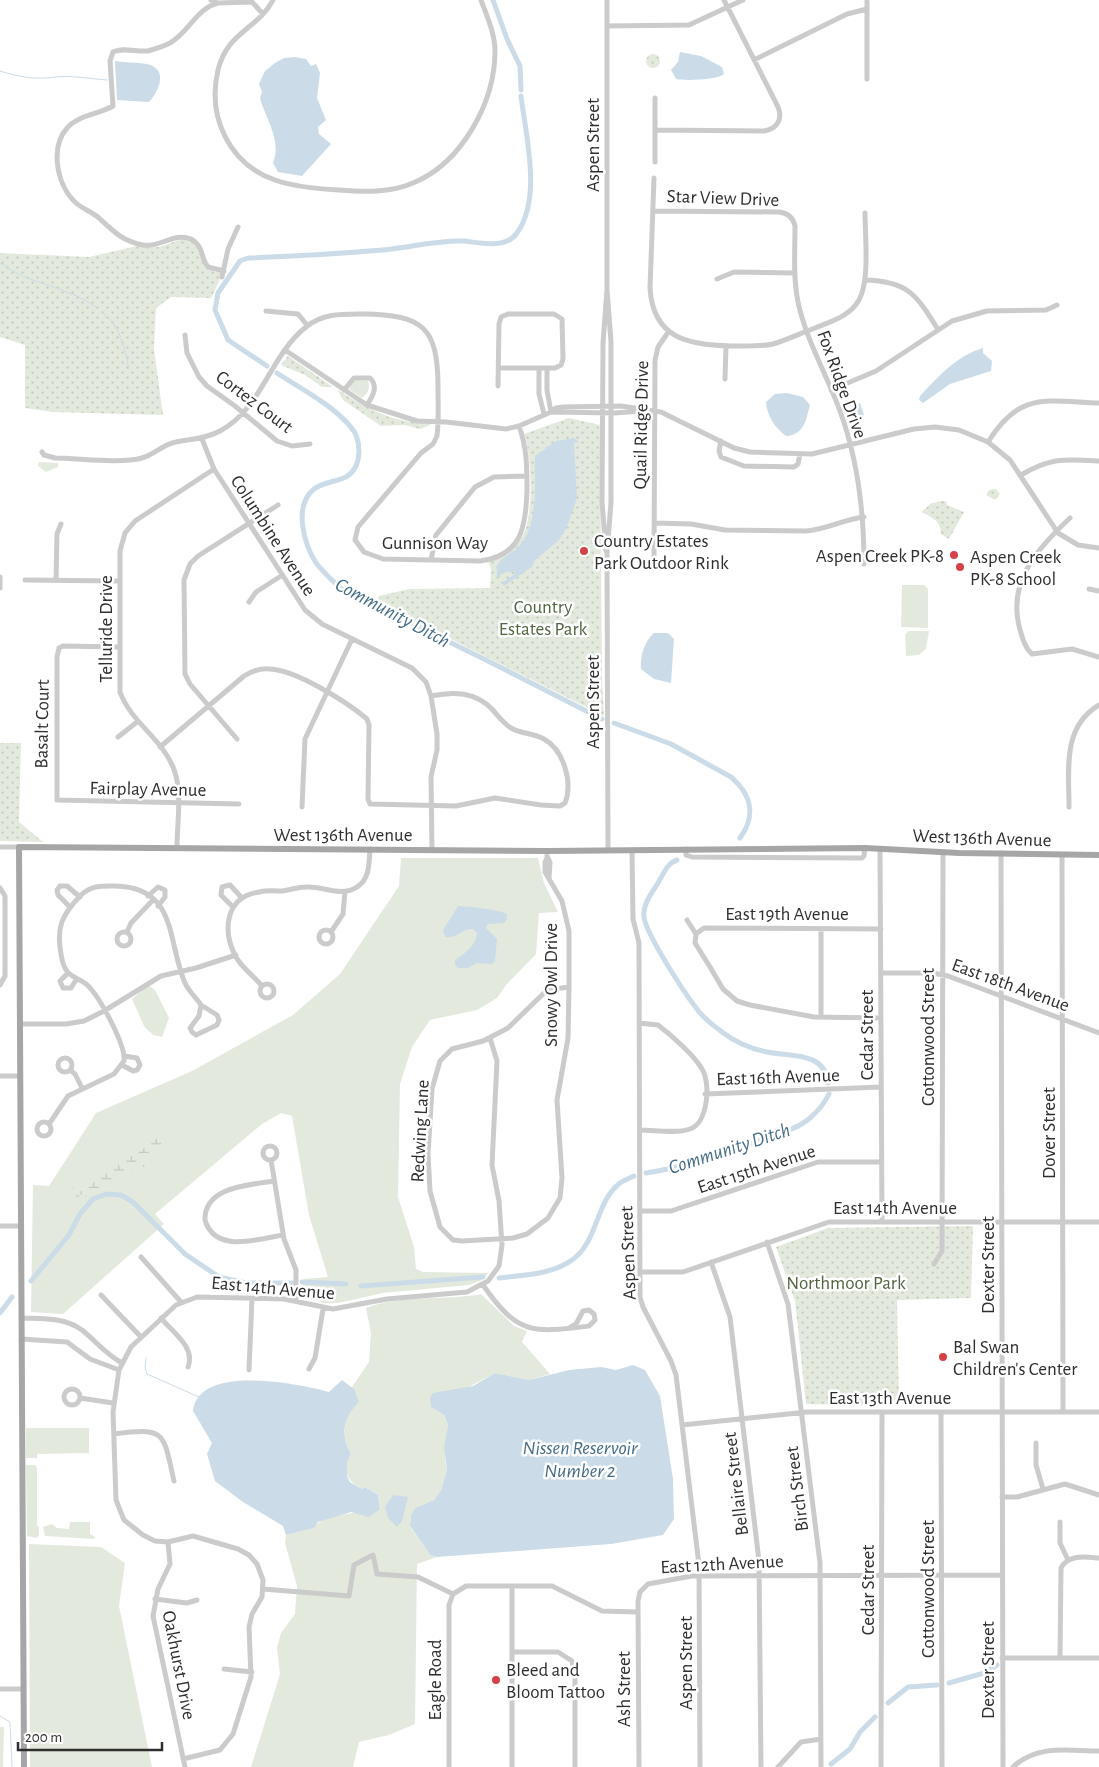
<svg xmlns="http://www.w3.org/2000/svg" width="1099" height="1767" font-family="'Alegreya Sans',sans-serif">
  <defs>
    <pattern id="wetland-marsh" width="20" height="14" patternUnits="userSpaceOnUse" patternTransform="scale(1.25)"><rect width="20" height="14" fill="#e3eadd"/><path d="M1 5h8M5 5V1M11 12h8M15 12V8" fill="none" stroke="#c3c9be"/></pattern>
    <pattern id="park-dots" width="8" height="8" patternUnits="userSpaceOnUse" patternTransform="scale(1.25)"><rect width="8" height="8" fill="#e3eadd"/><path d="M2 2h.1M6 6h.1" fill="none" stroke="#c3c9be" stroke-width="1.8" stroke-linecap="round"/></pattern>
  </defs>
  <rect width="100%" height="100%" fill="#fff"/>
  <path fill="#e3eadd" d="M353,380L368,381C371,390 367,393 362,398L349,389Z
    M39,462L58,463V467L46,472L38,466Z
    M902,585H924L928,589V628L901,627Z
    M909,631H929L926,649L919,655L906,656L905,634Z
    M401,858H538L544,883L558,912L539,913L536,954L507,984L497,998L477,1010L430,1020L412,1047L400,1084L398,1197L414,1247L416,1269L423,1272L488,1273L480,1281L469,1285L383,1293L338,1303H323L303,1295L304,1279L328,1277L309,1215L292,1116L281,1113L262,1124L155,1214L164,1224L63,1314L31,1312L33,1185L49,1186L96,1113L192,1071L293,1015L340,974L399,886Z
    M147,986H150L155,990L169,1018L162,1037L153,1035L144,1026L132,999Z
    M481,1294L514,1326L527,1331L522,1342L550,1374L529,1380L495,1373L431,1407L444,1415L448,1425L445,1459L447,1470L441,1490L434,1500L415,1508L411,1515L410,1527L430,1555L437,1557L417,1564L415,1724L389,1735L359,1742L353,1767H251L280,1674L277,1648L281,1633L295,1614L297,1586L285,1543L286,1535L313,1528C324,1513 362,1513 380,1509L378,1495L365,1487L362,1489C348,1481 340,1471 351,1454C337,1432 350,1411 354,1389L352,1387L369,1362L371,1333L366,1308C402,1294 444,1301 481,1294Z
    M26,1428H89V1453L37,1454V1458H26Z
    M26,1465H35L37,1468V1526L39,1527V1535L37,1538L27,1536Z
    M70,1522H90V1534L95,1537L94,1539L45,1536L43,1527L52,1524L57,1528L69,1529Z
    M29,1544L101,1547L125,1563L119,1606L152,1767H30Z
    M0,1727H4L3,1767H0Z"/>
  <path fill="url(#wetland-marsh)" d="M159,1136L171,1142L148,1164L82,1204L86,1195L82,1194L73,1201L65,1197L67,1191L87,1179L100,1175L146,1147Z"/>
  <path fill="url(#park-dots)" d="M646 61a7 7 0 1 1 14 0a7 7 0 1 1-14 0Z
    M182,239L194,242L202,254L205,268L216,272L224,271L211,298L171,297L156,308L154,349L163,415L53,412L25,408V345L0,337V253L89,257L141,245L159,247Z
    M288,356L333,387H322L305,375L281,365Z
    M337,389C365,408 395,424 430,423V425L420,429L405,425L381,426L343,400Z
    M569,418L600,425L602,680L604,716L377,602L379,596L409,589L490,588L491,569L488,561C498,555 513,548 520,540C535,522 532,455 524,434Z
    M996,489L1000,494L995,500L986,495L989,490Z
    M940,501H946L947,505L964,512L949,539L941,534C941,521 933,518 922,512L930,504Z
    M0,743H21L19,822L43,842L0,841Z
    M973,1226L971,1298L897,1300L899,1406L806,1404L795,1301L776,1247L828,1228Z"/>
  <path fill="#cbdce8" d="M680,52L701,56L722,67L724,74C717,80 685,81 676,79L671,70L678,62Z
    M295,57L306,59L311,66L316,64L320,73L317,98L326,120L318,127L319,134L331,144L302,176L278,172L273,163C282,140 266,120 260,98L262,92L259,84L265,71L275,63L284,58Z
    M115,61C125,63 137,62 147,64C169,69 159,91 149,102L117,100Z
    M983,348V353L992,361L991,371L950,384L923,403L919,400L920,396C939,376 956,356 983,348Z
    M787,393L803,397L810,405C806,420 804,435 786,436C775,428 767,416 766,402L775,394Z
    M860,403L864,415L858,418L853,412V405Z
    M574,438L579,442L574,443L577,498L567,527L559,540L535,560L532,567L504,586L502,583L513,575L515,571L501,573L500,577H497V565C503,556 514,553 521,544C539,519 534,486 535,456L556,441Z
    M654,633H668L674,639L671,683L654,679L641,669C640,657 644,641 654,633Z
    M458,906C467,906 500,910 507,914V919L504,923L488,924L486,928L497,939L495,961L492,964L477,963L468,968H458L455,965V960C465,953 476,946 477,933L473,929C463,928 456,939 445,937L443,930Z
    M633,1365L645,1370L660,1396L673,1479L674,1519L663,1535L611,1544L437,1557L430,1555L410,1526L411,1515L415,1508L434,1500L441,1490L447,1470L444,1448L448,1425L444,1415L431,1407L430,1398L433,1393L473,1386L495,1373L529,1380L569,1370L601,1367L616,1370Z
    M342,1380L354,1389L359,1402C343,1417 340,1435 351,1454L347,1462V1476L350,1482L362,1489L365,1487L378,1495L380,1509L369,1517L351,1512L318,1522L314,1528L286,1535L283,1526L243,1502L215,1481L207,1454L212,1443L193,1411C198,1363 300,1384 329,1392Z
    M393,1495L408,1497L402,1521L397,1527L388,1518L385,1507Z"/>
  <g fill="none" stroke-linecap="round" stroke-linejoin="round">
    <path stroke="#cbdce8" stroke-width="1" d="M0,71C19,77 35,80 55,77C71,75 91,79 107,80
      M0,263C29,285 69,286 97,308
      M102,312C121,327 124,346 129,369
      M146,1358L145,1368L147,1374L199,1397
      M0,1716L10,1722L12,1767"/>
    <path stroke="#cbdce8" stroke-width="5" d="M493,0L507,39L520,66L521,90
      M267,366L228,340L215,310L218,293L240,261L248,258C296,256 344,254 392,249C417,246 439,240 464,241C481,243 506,249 517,233C542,198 526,137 521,96
      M277,373C301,389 331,404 350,426C362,439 363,467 346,477C336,482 323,482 314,489C293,506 304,544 316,563C323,572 332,580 340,588L492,663L602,719
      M614,723L671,744L731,777C752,795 756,816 740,838
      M677,860C667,863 663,875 658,883C652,893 642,905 644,917C646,934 685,994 697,1009C703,1018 714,1026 722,1032C735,1042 752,1049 767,1052C790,1057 825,1051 828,1083
      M646,1173C686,1167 722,1154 760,1140C777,1134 796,1130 810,1118C818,1111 824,1104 829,1094
      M499,1278C523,1275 548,1275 569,1262C599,1244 594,1203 620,1183C624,1180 630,1178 634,1176
      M31,1281L69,1235L80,1214L93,1199L107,1194L121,1195L133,1202L185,1254L219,1277L246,1283H292
      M302,1282L346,1284
      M361,1286L483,1277
      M0,1313L12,1297
      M949,1683L984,1673L997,1665
      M888,1703L908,1687L937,1685
      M831,1764L850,1749L860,1732L875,1717"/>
    <path stroke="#cbcbcb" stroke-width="5" d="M211,0L218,3L252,2L263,14
      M273,0C258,29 227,32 218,70C207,117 229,164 275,180C295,187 318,189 339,190C364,192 390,193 413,183C462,163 495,102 495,51C495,34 487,16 481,0
      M218,3C197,8 189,32 170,43C164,46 155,49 148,51C136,52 123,47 113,52L110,61L113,106C100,114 79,115 68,127C49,147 57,186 76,203C83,209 92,212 99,218C113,231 122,241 143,245C160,248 174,232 191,239C204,246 200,257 208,267L224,271
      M607,26L689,25L743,0
      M754,60L847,14L867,9
      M867,79V0
      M655,130L764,131C777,129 783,119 778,107L724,0
      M655,162V98
      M654,178L650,288C653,339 689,345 731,346C745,346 759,347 773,344C787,340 801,333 815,328C832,321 850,316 859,300C870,280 865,237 865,213
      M653,211L779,212C788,213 793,217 795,226C795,251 793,277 798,302C806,340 827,375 840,411C858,460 864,512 864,564
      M222,277L228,249L238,227
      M717,279L734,272L795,273
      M865,280C907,281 916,294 937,328
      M607,290L611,342V502L607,554L608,850
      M266,311L298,314L307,325
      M185,335L187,353L199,377L207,386L235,406L277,441L292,446L310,444
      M285,350L367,405L417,421L446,422L506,429L519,426L551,412L615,413L642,411
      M539,368V394L544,414
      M547,368V390L551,412
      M725,379L726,346
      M498,386L499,324L501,317L508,314H554L562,319L563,359L561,365L555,368H499
      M344,390L354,378H370C379,387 372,397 367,405
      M831,390L876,371L952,321L987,311L1046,310L1057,305
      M551,412L556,408L563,407L621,406L661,412L734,448L750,452L812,454L914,429L935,427L959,430L988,442L1010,460L1058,533L1078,545L1099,548
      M202,439L214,469L305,610L322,624L412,668L426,682L431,696L437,734V750L431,777L432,850
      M721,441L719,451L721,457L744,466L794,467L798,464L800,454
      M988,442C1020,391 1045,401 1099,403
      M42,452L44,455L55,458C78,458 120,464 142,458C154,455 163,444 176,442C191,439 205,439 220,431C262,409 270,355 306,327C323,313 343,314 363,314C422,315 438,326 438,387C438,403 439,420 437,436L433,444L421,453L358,527L355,540L364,552L383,559L480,561C522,556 526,526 527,490C527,467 527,448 519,426
      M1021,475C1051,457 1066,459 1099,461
      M1070,518C1039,547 1008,580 1019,626C1022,636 1024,647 1032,654L1072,649L1099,657
      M654,523L691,524L725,530L806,531C826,530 844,519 864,517
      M606,551L602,502L603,343L607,290V0
      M431,560L436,535L475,487L494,477L527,476
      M654,562L655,360L658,347L669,331
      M0,577V588
      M25,580L119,581
      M56,580L57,534L61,524
      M1089,589L1099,591
      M249,602L256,592L281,576
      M59,648L63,646L119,647
      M118,737L137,722
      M237,739L190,684L185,674L184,580L190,564L198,556L278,505
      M160,747L244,676C252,671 260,668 270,669C296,670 347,702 367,719L369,725L368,799L370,804L456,806L495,798L541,805L560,806L565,803C573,783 564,750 544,739C533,733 521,734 511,728C503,723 498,716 492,709C475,692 454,691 431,696
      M57,800L239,804
      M57,800V657L59,648
      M302,807L305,739L352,639
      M1069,807C1069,769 1062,727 1099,705
      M0,847H19
      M177,847C177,822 183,790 173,767C161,738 131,722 120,692V551L125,533L135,521L214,469
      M686,849V855L692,857L862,858L864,856L865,848
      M880,849L882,1222
      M632,850L633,919L639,943L640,1297L643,1307L671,1361L676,1375L699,1565L700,1767
      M1001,853L1003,1767
      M1062,855L1063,1412
      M547,856L550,862L549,878
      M547,858L545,862V872L562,901L569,931V987L568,1038L557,1100L562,1178L560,1198L548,1218L527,1234L513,1238L462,1241L453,1240L440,1227L430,1191L428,1154L432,1089L440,1061L452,1049L483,1041L508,1028L545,992L554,989L569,987
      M0,888L5,896V976L0,985
      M148,896L158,887L165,890V897L158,906
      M232,906L221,895L222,887L230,885L242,898
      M70,907L58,895L57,890L60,886H67L80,897
      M687,920L696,934
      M821,929V1017
      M319 937a7 7 0 1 1 14 0a7 7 0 1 1-14 0Z
      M117 939a7 7 0 1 1 14 0a7 7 0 1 1-14 0Z
      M127,932L131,923L153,900
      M331,932L343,914L345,892
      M696,934L695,943L710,967L723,989L737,1001L750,1005L814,1017L881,1018
      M696,934L704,928L881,929
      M68,973L60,981L63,988H71L76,980
      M881,973H933L948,976L1099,1033
      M260 991a7 7 0 1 1 14 0a7 7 0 1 1-14 0Z
      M262,986C254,976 242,968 236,957C222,931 225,897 259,892C267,890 275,891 282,891C291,890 300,886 309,887C325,887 342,897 357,887C370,879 369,863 370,849
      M201,1005L217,1015L219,1020L217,1025L196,1035L192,1032L190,1028L199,1016Z
      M639,1023L658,1025C671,1035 694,1055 702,1069C711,1083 708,1123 690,1129C676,1134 655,1130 640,1130
      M20,1024H66L84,1021L104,1011L161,976L196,968L236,955
      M58 1065a7 7 0 1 1 14 0a7 7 0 1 1-14 0Z
      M122,1065L133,1071L137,1070L140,1065L137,1058L124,1056
      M70,1070L75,1074L82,1088
      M0,1076H20
      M705,1094L881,1087
      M37 1129a7 7 0 1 1 14 0a7 7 0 1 1-14 0Z
      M49,1124L68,1096L114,1074L124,1061C126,1046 102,1002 91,989C80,974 65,983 61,954C56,927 62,915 80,896C91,885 101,886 115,886C178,887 167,942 185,983C189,992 196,997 201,1005
      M263 1153a7 7 0 1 1 14 0a7 7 0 1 1-14 0Z
      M271,1160L284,1239L296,1270V1301
      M274,1181C251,1185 204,1186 205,1220C215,1254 258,1239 283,1235
      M640,1211H671L818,1162H882
      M0,1226H21
      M767,1242L788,1304L820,1563L821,1767
      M141,1257L181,1302
      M711,1262L730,1317L759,1561L761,1767
      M934,1264L942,1251L943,853
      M640,1272H683L829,1222H1099
      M483,1285C518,1335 532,1333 589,1326L595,1320L594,1314L589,1310L583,1311L576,1324L569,1328
      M101,1295L141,1337
      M21,1318C43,1319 64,1317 82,1330C97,1342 104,1353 122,1363
      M161,1318C172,1332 196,1347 188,1367
      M21,1339L67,1342L90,1359L119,1370
      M309,1369L315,1358L323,1309
      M249,1370L252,1298
      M64 1397a8 8 0 1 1 16 0a8 8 0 1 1-16 0Z
      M80,1398L113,1403
      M941,1412L942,1767
      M682,1425L807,1412H1099
      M114,1434C167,1427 163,1433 174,1481
      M1036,1443V1465L1043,1489
      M1002,1497H1017L1065,1484L1099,1495
      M1060,1522V1543L1068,1560
      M168,1542L170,1564L158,1589L153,1616L185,1767
      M512,1586V1767
      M263,1589L349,1596L354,1565L373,1555L377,1574L418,1577L453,1594L466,1586H552L602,1611L638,1612
      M155,1599L187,1603L197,1600
      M512,1652H558L572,1661L575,1677V1767
      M1002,1658H1099
      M1060,1658L1061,1568C1068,1554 1085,1557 1099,1558
      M224,1669L252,1672
      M0,1689H24
      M183,1759L220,1750L233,1734L251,1677L249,1627L252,1614L262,1597L263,1580L257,1564L249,1555L238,1549L193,1536L168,1542L155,1541L143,1535L124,1520L116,1500L113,1412L119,1370L131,1347L176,1305L197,1297L284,1299L333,1309L387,1299L467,1292L488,1281L499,1266L502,1245L499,1201L492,1165L497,1061L490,1038
      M449,1767V1605L453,1594
      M639,1767L638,1601L640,1592L648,1584L692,1576L1002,1575
      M778,1767L801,1742L821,1739
      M881,1767L882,1412
      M1013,1767C1037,1744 1068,1751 1099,1751"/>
    <path stroke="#a6a6a6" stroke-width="6" d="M24,1767L19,847L547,851L865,848L959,853L1099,855"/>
  </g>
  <g fill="#d44147" stroke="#fff" stroke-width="2">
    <circle cx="584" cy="551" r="5"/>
    <circle cx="954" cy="555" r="5"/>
    <circle cx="960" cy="567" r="5"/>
    <circle cx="943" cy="1357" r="5"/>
    <circle cx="496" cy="1680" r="5"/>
  </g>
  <g text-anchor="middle" stroke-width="5" stroke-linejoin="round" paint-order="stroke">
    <g font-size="19" fill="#2e2e2e" stroke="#fff">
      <text transform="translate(592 145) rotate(-90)" y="7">Aspen Street</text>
      <text transform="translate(723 197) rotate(2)" y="7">Star View Drive</text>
      <text transform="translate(843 384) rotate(70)" y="7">Fox Ridge Drive</text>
      <text transform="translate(255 401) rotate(37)" y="7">Cortez Court</text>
      <text transform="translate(640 425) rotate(-89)" y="7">Quail Ridge Drive</text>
      <text transform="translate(274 535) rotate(57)" y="7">Columbine Avenue</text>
      <text x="435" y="549">Gunnison Way</text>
      <text transform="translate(105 629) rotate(-90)" y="7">Telluride Drive</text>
      <text transform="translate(592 702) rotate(-90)" y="7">Aspen Street</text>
      <text transform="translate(41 724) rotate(-89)" y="7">Basalt Court</text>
      <text transform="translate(148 788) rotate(1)" y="7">Fairplay Avenue</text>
      <text x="343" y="841">West 136th Avenue</text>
      <text transform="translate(982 837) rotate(2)" y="7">West 136th Avenue</text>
      <text x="787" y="920">East 19th Avenue</text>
      <text transform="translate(1011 984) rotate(20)" y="7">East 18th Avenue</text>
      <text transform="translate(550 985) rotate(-90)" y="7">Snowy Owl Drive</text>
      <text transform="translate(866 1035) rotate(-90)" y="7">Cedar Street</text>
      <text transform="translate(927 1037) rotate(-90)" y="7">Cottonwood Street</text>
      <text transform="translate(778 1076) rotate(-2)" y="7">East 16th Avenue</text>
      <text transform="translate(419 1131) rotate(-87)" y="7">Redwing Lane</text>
      <text transform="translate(1048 1133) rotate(-90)" y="7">Dover Street</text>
      <text transform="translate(756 1168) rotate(-18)" y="7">East 15th Avenue</text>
      <text x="895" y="1214">East 14th Avenue</text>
      <text transform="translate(627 1253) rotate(-92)" y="7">Aspen Street</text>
      <text transform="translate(987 1265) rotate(-90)" y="7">Dexter Street</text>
      <text transform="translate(273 1287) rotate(5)" y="7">East 14th Avenue</text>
      <text x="890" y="1404">East 13th Avenue</text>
      <text transform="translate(735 1484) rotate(-97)" y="7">Bellaire Street</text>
      <text transform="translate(796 1489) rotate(-97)" y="7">Birch Street</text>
      <text transform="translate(722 1563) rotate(-3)" y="7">East 12th Avenue</text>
      <text transform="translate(927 1589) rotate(-90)" y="7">Cottonwood Street</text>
      <text transform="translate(867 1590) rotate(-90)" y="7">Cedar Street</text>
      <text transform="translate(685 1663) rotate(-90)" y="7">Aspen Street</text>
      <text transform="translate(180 1665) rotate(79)" y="7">Oakhurst Drive</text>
      <text transform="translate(987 1670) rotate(-90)" y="7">Dexter Street</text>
      <text transform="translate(434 1680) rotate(-90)" y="7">Eagle Road</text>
      <text transform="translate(623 1689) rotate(-90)" y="7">Ash Street</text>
    </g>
    <g font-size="19" fill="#2e2e2e" stroke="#fff" text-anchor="start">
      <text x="594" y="547">Country Estates<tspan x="594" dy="22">Park Outdoor Rink</tspan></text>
      <text x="944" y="562" text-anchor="end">Aspen Creek PK-8</text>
      <text x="970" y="563">Aspen Creek<tspan x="970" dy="22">PK-8 School</tspan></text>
      <text x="953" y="1353">Bal Swan<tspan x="953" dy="22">Children's Center</tspan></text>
      <text x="506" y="1676">Bleed and<tspan x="506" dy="22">Bloom Tattoo</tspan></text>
    </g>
    <g font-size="19" fill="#506540" stroke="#fff">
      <text x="543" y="613">Country<tspan x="543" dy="22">Estates Park</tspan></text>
      <text x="846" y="1289">Northmoor Park</text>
    </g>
    <g font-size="20" font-style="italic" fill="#446b88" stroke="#fff">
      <text transform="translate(393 612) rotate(28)" y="7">Community Ditch</text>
      <text transform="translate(729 1148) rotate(-18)" y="7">Community Ditch</text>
      <text x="580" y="1454">Nissen Reservoir<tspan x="580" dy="23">Number 2</tspan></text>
    </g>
  </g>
  <path d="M18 1742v8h144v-8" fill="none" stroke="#2e2e2e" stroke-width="2.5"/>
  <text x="25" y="1742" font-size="15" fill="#2e2e2e" stroke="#ffffff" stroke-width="4" paint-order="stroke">200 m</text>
</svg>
